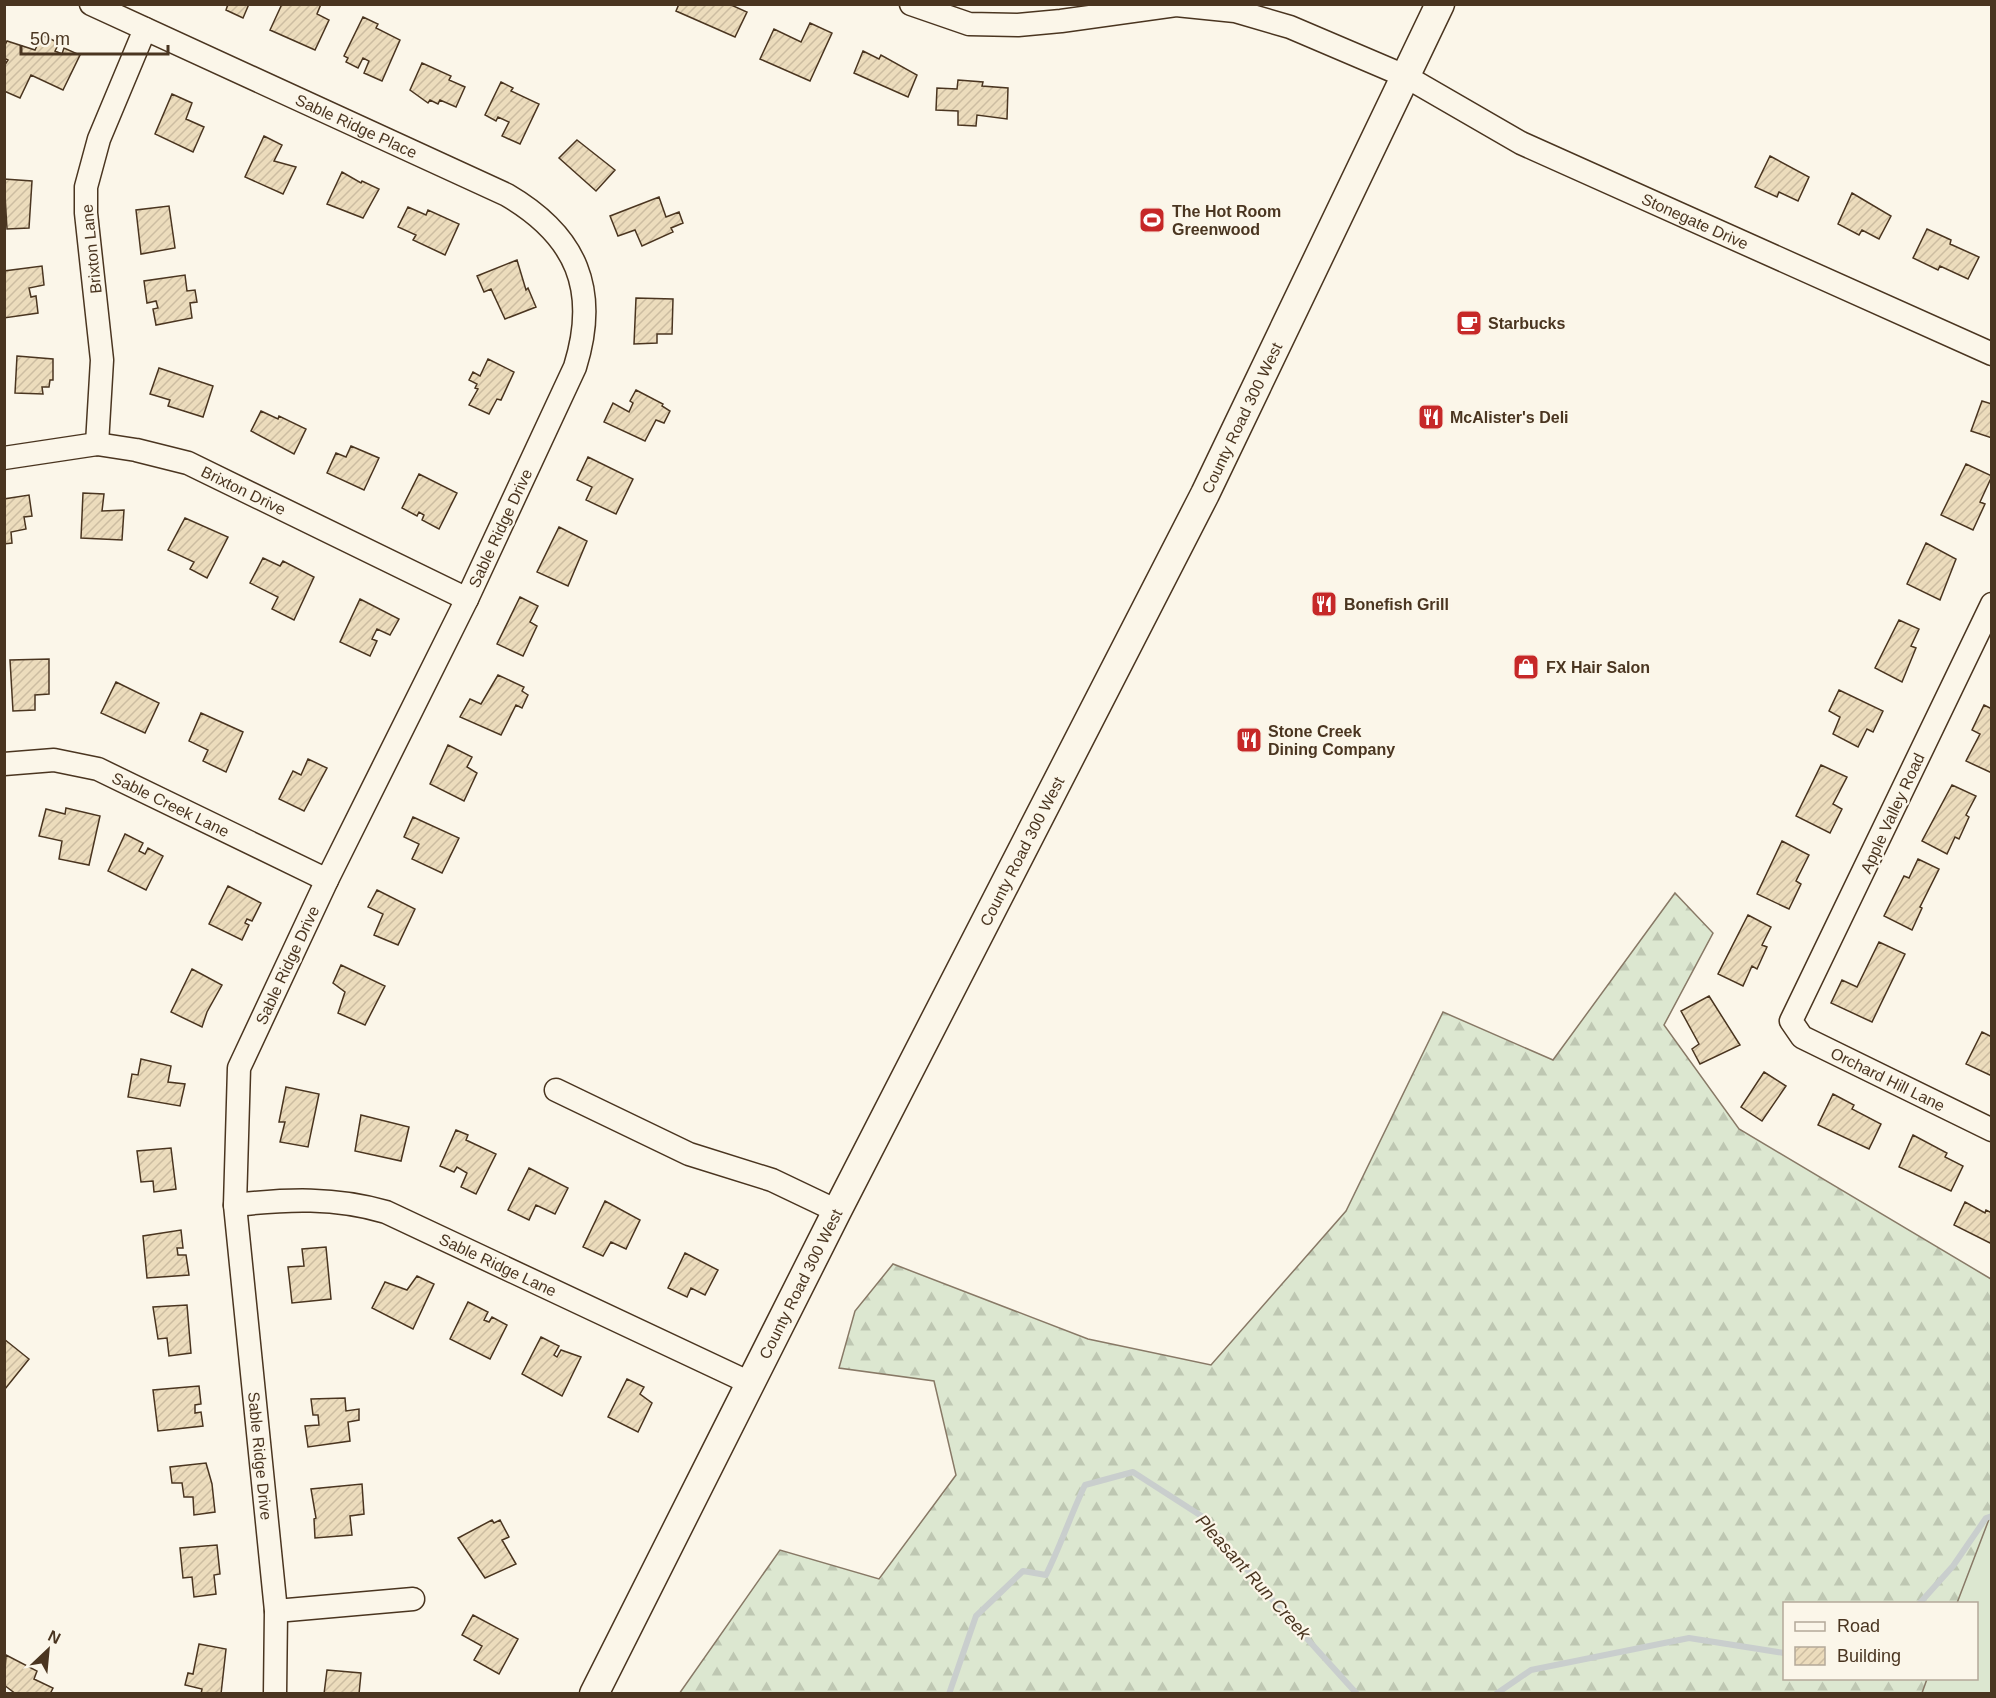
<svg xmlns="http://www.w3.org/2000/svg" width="1996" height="1698" font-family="Helvetica,sans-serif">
  <defs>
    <pattern id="forest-firs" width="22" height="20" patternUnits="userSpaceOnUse" patternTransform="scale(1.5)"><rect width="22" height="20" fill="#dce7d0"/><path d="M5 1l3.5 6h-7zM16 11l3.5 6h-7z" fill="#bec7b2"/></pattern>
    <pattern id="building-hatch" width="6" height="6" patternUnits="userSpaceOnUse" patternTransform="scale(1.5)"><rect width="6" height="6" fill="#ecdcbc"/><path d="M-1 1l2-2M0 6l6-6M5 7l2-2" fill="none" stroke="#ccbda1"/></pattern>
  </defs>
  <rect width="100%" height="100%" fill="#fbf6e9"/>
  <path fill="url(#forest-firs)" stroke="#887966" stroke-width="1.5" fill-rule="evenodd" d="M1675,893L1713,933L1664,1025L1739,1129L1991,1279V1693L679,1694L780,1550L879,1579L956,1475L934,1381L839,1368L855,1311L893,1264L1088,1339L1211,1365L1346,1211L1443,1012L1553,1060ZM1784,1604H1976V1678H1784Z"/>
  <path fill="#dce7d0" stroke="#887966" stroke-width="1.5" d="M1991,1514V1693H1922L1927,1679L1976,1678V1604L1957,1603Z"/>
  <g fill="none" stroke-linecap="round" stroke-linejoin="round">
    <path stroke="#c9cecd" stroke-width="6" d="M1919,1604L1953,1566L1986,1518L1992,1516
      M949,1694L976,1616L1023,1571L1046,1575C1061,1545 1071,1514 1085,1485L1133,1472L1203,1517L1281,1610L1357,1694
      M1496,1694L1531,1670L1689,1638L1784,1653"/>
  </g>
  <path fill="url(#building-hatch)" stroke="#4a3520" stroke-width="1.5" d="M228,4H249L243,18L226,10Z
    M282,4H321L317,14L329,20L315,50L270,30Z
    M679,4H729L747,12L735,37L676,11Z
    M363,17L378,24L376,28L400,40L382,81L364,73L369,61L363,58L358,68L346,62L348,58L344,56Z
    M810,23L832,33L810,81L760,59L774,29L801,42Z
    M42,35L59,43L55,51L62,54L64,48L80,55L63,90L31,75L20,98L4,91V66L8,60L4,58V47L7,41L35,50Z
    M863,51L879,59L881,55L917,75L908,97L854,73Z
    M422,63L451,76L449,80L465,87L456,107L440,100L438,104L430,100L428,103L410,90Z
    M958,80L983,82L982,86L1008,88L1007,119L977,115L976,126L958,125V111L936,110L937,88L957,89Z
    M501,82L513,88L511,91L539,104L520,144L502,136L509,122L498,117L496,121L485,115Z
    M172,94L192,103L186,119L204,127L193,152L155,134Z
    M264,136L282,145L274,161L296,167L283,194L245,177Z
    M577,140L615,170L596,191L559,158Z
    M1770,156L1809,177L1798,201L1779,192L1777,197L1755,187Z
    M342,172L361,183L362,181L379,189L363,218L327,204Z
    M4,179L32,181L29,228L7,229Z
    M1852,193L1891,216L1879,239L1862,230L1859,235L1838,224Z
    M659,197L666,217L679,212L683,223L671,228L673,232L642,246L635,230L618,236L610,216Z
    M169,206L175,248L141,254L136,210Z
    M408,207L426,215L428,210L459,224L445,255L413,240L416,235L398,227Z
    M1927,229L1951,240L1950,244L1979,257L1968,279L1940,266L1938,270L1913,258Z
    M517,260L526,290L528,288L536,307L505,319L491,289L484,292L477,276Z
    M42,266L44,285L29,288L31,297L36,296L38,313L4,318V271Z
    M185,275L187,291L195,290L197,302L190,303L192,318L156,325L153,309L158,308L156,301L147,303L144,281Z
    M636,298L673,299L672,334H657V343L634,344Z
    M17,356L53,359V380H50L49,387H42L43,394L15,393Z
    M488,359L514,372L501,400L497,399L489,414L469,405L478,389L475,388L477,384L469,380L473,372L480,376Z
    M159,368L213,386L203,417L168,406L170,400L150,394Z
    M636,390L663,404L662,406L670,411L664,423L656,420L645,441L604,422L613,403L629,412L633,403L630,401Z
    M1982,401L1992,404V438L1971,431Z
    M261,411L278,419L279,416L306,429L294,454L251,431Z
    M351,446L379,458L364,490L327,473L336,453L346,457Z
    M588,457L633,479L616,514L586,500L592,487L577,480Z
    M1966,464L1992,476L1980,502L1985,504L1973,530L1941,515Z
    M419,474L457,493L439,529L422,520L424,515L419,512L417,516L402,508Z
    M83,493L104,494L102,511L124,510L122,540L81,538Z
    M29,495L32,516L24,517L26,529L11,532L12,543L4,544V499Z
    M185,518L228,537L207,578L190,569L194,562L168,550Z
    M559,527L587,541L568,586L537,572Z
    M1926,543L1956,559L1940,600L1907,584Z
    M263,558L280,566L283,561L314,577L294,620L272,609L278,597L250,583Z
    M520,597L538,606L530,622L537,626L523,656L497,644Z
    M360,599L399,619L390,635L377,629L372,639L377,641L370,656L340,642Z
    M1899,620L1919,629L1911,646L1916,648L1902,682L1875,668Z
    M49,659V694L35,695V710L13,711L10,660Z
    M498,675L524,687L522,691L528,695L522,708L516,705L501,735L460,717L470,699L481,704Z
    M116,682L159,703L145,733L101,713Z
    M1839,690L1883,711L1873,732L1867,729L1858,747L1833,734L1840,717L1829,711Z
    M1984,705L1992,709V773L1966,761L1980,734L1972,730Z
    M201,713L243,732L226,772L203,761L208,750L189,741Z
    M448,745L472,757L467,767L477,773L464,801L430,784Z
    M308,759L327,768L304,811L279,799L293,771L301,775Z
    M1821,765L1847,777L1833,804L1842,809L1830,833L1796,816Z
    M1952,785L1976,796L1966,815L1969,817L1959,839L1955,837L1947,854L1922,841Z
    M66,808L100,816L89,865L59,859L62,841L39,836L46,809L65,814Z
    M413,817L459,838L442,873L412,859L419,844L404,837Z
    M125,834L143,843L139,851L145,854L148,848L163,856L146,890L108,871Z
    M1782,841L1809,855L1796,881L1801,884L1789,909L1757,894Z
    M1918,859L1939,869L1920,907L1922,908L1912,930L1884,916L1904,876L1909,878Z
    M228,886L261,903L252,921L247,919L245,923L249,925L242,940L209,924Z
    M377,890L415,909L398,945L374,935L383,914L368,907Z
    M1748,915L1771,927L1762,945L1767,947L1757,969L1752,966L1743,986L1718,974Z
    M1879,942L1905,954L1872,1022L1831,1003L1842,980L1857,987Z
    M341,965L385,986L365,1025L338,1013L345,992L333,983Z
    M192,969L222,985L207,1012L202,1027L171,1012Z
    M1709,996L1740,1045L1700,1064L1692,1049L1699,1044L1681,1011Z
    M1982,1032L1992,1037V1076L1966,1064Z
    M141,1059L171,1066L168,1082L185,1084L180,1106L128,1097L132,1074L138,1075Z
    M1764,1072L1786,1086L1762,1121L1741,1107Z
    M286,1087L319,1094L308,1147L280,1142L285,1122H279Z
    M1833,1094L1854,1105L1852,1109L1881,1124L1869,1149L1818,1125Z
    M361,1115L409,1127L401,1161L355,1151Z
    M456,1130L468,1135L466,1140L496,1154L476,1194L461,1187L467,1173L457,1167L454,1172L440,1166Z
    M1913,1135L1947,1153L1945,1157L1963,1166L1951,1191L1899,1167Z
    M171,1148L176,1189L154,1192L153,1181L141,1182L137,1151Z
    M529,1168L568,1188L555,1214L536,1205L529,1220L508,1210Z
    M605,1201L640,1220L626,1249L611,1242L603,1256L583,1247Z
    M1965,1202L1985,1213L1986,1210L1992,1213V1244L1954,1225Z
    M181,1230L183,1248H177L178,1255H186L189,1275L147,1278L143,1236Z
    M326,1247L331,1299L292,1303L288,1267L304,1266L302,1249Z
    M685,1253L718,1270L705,1295L691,1288L687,1297L668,1288Z
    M417,1276L434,1284L413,1329L372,1308L385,1282L407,1290Z
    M468,1302L488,1312L484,1320L489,1322L492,1317L507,1325L490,1359L450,1339Z
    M187,1305L191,1353L169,1356L167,1338L158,1339L153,1307Z
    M541,1337L559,1346L554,1355L557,1357L561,1350L581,1357L562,1396L522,1374Z
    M4,1339L29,1359L5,1389H4Z
    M627,1379L644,1387L640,1394L652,1403L638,1432L608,1417Z
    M199,1386L201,1404L195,1405V1413L201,1412L203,1426L158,1431L153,1390Z
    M345,1398L346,1411L359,1409V1420L348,1422L350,1441L308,1447L305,1426L319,1425L318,1415H313L311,1399Z
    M206,1463L212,1484L215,1512L194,1515L193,1497H184L182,1483H172L170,1467Z
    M362,1484L364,1514L350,1516L352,1535L315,1538L314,1519L316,1518L311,1489Z
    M492,1520L494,1523L500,1520L509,1537L502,1540L516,1564L485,1578L458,1538Z
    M217,1545L220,1574L214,1575L216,1594L194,1597L192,1577L183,1578L180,1548Z
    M473,1615L518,1639L499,1674L474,1660L482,1646L462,1635Z
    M199,1644L226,1649L221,1694H201L202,1689L185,1685L188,1673L193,1674Z
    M6,1655L37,1671L34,1679L53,1688L50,1694H16L4,1685Z
    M327,1670L361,1673L359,1694H324Z"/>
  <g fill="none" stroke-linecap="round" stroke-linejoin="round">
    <g stroke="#4a3520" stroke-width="25">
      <g id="minor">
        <path id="s1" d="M91,4L507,195C577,236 599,290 575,367L467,599L327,880L239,1068L235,1205L276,1611L275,1694"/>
        <path id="s2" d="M911,4L969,24L1018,25L1061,21L1176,5L1235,11L1290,27L1405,76L1521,143L1992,354"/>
        <path d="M97,444L102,360L86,213V187L99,139L145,29"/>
        <path id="s3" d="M4,458L97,444L136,450L188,463L467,599"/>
        <path id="s4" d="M1992,604L1791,1021L1802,1037L1992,1130"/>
        <path id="s5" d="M4,764L54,760L98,769L327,880"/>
        <path d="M556,1090L689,1154L772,1180L837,1211"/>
        <path id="s6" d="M235,1205C287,1199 335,1197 386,1212L750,1383"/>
        <path d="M276,1611L413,1599"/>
      </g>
    </g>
    <g stroke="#4a3520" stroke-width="31">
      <g id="major">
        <path id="s7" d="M594,1694L837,1211L1205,494L1440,4"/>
      </g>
    </g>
    <use href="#minor" stroke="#fbf6e9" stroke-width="22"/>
    <use href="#major" stroke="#fbf6e9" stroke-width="28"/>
  </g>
  <defs>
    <g id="stadium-square" transform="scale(1.35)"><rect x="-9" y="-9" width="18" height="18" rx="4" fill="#c62828" stroke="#fbf6e9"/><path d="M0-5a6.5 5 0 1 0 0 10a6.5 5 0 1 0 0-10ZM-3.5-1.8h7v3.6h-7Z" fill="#fff"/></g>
    <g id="cafe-square" transform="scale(1.35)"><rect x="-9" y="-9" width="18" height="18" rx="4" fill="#c62828" stroke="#fbf6e9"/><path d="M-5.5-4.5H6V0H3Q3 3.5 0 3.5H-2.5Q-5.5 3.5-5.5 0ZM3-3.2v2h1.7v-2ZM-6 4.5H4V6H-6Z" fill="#fff"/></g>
    <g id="restaurant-square" transform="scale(1.35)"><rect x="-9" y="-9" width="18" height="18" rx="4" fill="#c62828" stroke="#fbf6e9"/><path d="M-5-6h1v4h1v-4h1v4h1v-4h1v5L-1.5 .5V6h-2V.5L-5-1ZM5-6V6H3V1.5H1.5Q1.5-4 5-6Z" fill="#fff"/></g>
    <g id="shop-square" transform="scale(1.35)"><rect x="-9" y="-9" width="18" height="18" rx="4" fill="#c62828" stroke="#fbf6e9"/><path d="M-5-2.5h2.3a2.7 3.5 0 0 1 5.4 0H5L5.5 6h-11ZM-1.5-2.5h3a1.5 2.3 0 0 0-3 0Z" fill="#fff"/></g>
  </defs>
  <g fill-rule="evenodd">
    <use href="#stadium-square" x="1152" y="220"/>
    <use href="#cafe-square" x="1469" y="323"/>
    <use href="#restaurant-square" x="1431" y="417"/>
    <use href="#restaurant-square" x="1324" y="604"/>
    <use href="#shop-square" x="1526" y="667"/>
    <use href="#restaurant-square" x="1249" y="740"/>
  </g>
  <g text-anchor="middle" stroke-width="4.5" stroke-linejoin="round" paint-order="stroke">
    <g font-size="16" fill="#4a3520" stroke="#fbf6e9">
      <text dy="6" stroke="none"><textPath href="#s1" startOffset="292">Sable Ridge Place</textPath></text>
      <text dy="6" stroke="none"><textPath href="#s2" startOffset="836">Stonegate Drive</textPath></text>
      <text transform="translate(91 249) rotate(-96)" y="6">Brixton Lane</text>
      <text dy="6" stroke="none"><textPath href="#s7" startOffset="1431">County Road 300 West</textPath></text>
      <text dy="6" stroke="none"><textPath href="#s3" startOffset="249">Brixton Drive</textPath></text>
      <text transform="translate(500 528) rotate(-65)" y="6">Sable Ridge Drive</text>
      <text dy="6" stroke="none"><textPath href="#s5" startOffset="176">Sable Creek Lane</textPath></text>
      <text transform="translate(1892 813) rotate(-65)" y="6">Apple Valley Road</text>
      <text dy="6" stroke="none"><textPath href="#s7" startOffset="945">County Road 300 West</textPath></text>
      <text transform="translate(287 965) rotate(-65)" y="6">Sable Ridge Drive</text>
      <text dy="6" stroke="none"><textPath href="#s4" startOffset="578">Orchard Hill Lane</textPath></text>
      <text dy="6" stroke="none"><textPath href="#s6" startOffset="276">Sable Ridge Lane</textPath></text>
      <text dy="6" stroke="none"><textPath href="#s7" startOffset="459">County Road 300 West</textPath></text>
      <text dy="6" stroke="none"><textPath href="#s1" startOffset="1828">Sable Ridge Drive</textPath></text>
    </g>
    <g font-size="16" font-weight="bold" fill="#4a3520" stroke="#fbf6e9" text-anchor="start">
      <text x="1172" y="217">The Hot Room<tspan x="1172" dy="18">Greenwood</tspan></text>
      <text x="1488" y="329">Starbucks</text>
      <text x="1450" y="423">McAlister's Deli</text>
      <text x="1344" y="610">Bonefish Grill</text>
      <text x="1546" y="673">FX Hair Salon</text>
      <text x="1268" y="737">Stone Creek<tspan x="1268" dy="18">Dining Company</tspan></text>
    </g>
    <g font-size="18" font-style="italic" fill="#4a3520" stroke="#fbf6e9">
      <text transform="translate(1253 1577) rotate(48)" y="6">Pleasant Run Creek</text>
    </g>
  </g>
  <rect width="1996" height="1698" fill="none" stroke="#4a3520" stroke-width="12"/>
  <rect x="1783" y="1602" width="195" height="78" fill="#fbf6e9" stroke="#b4a999" stroke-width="1.5"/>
  <rect x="1795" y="1622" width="30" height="9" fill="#fbf6e9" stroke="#b4a999" stroke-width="1.5"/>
  <text x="1837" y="1632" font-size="18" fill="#4a3520">Road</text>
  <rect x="1795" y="1647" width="30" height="18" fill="url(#building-hatch)" stroke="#b4a999" stroke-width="1.5"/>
  <text x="1837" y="1662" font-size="18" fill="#4a3520">Building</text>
  <g transform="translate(48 1650) rotate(26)" stroke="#fbf6e9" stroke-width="4.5" paint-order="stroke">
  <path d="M0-4.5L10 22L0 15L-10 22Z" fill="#4a3520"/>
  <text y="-9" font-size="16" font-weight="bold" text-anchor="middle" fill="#4a3520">N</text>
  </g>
  <path d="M21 45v9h147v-9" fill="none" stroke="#4a3520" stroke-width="3"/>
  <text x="30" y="45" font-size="18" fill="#4a3520" stroke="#fbf6e9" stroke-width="4.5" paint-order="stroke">50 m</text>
</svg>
